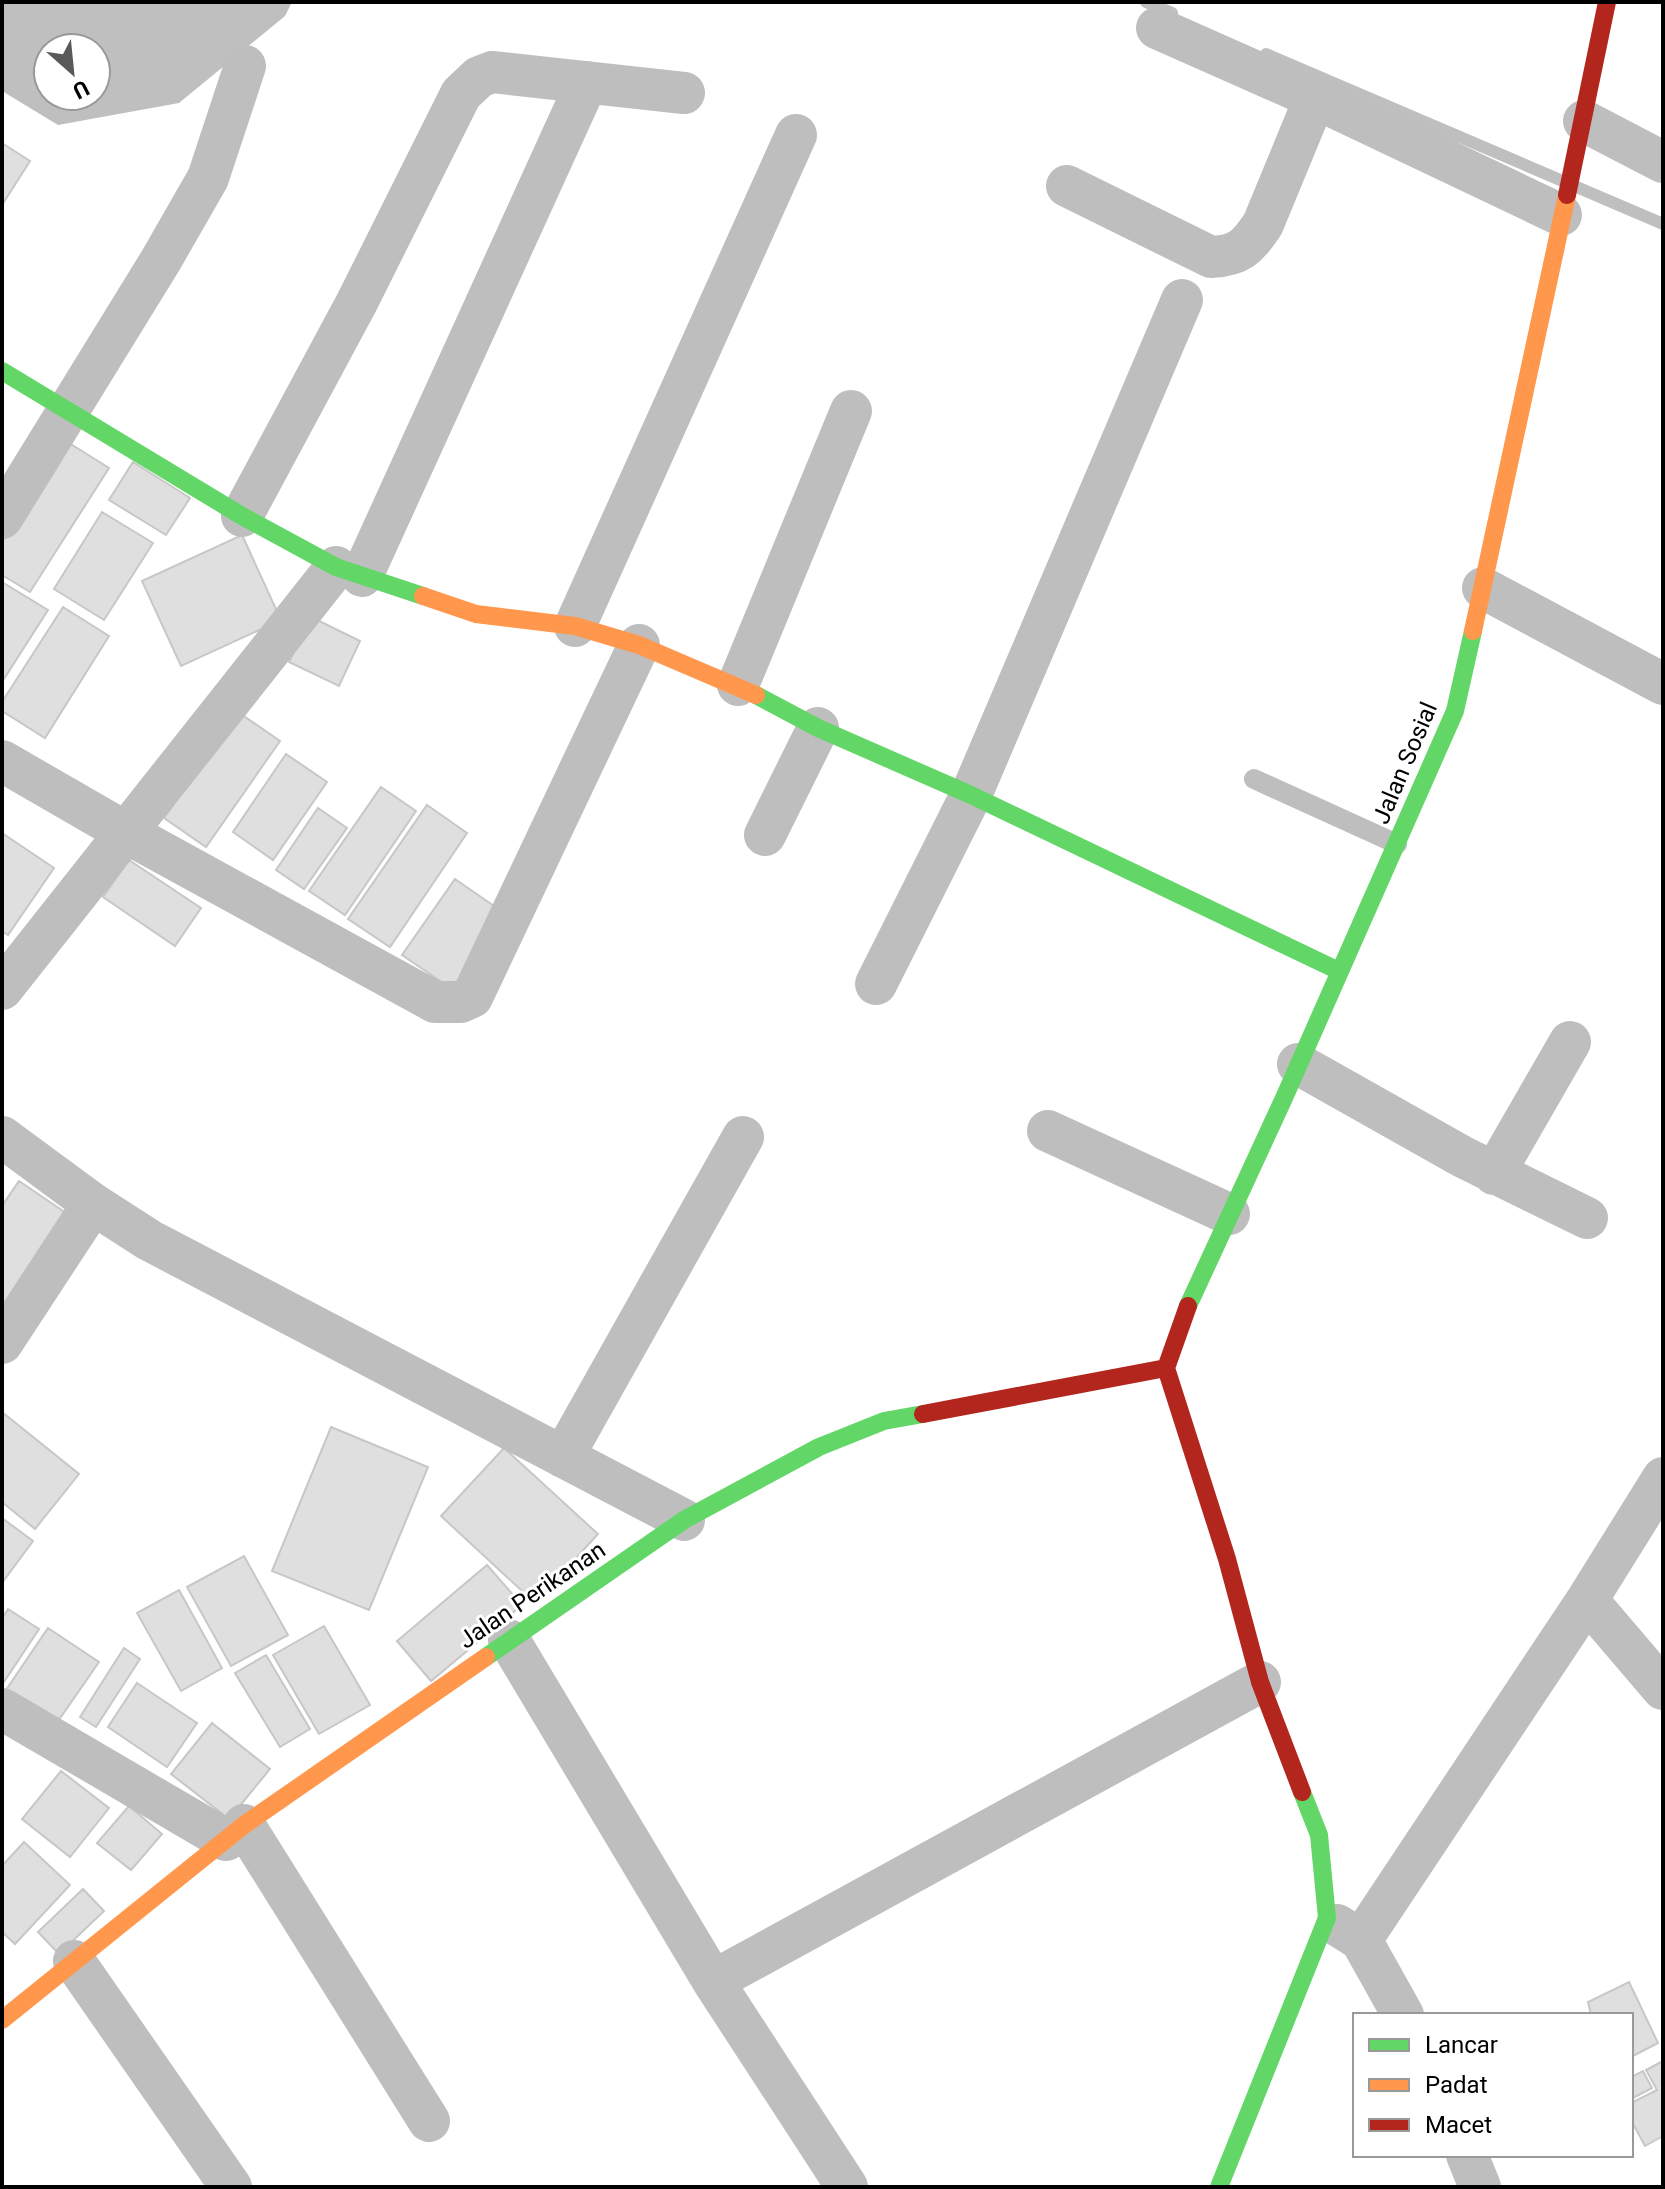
<svg xmlns="http://www.w3.org/2000/svg" width="1665" height="2189" font-family="Roboto,sans-serif">
  <rect width="100%" height="100%" fill="#fff"/>
  <path fill="#bfbfbf" fill-rule="evenodd" d="M2,2H292L285,16L179,103L58,125L2,91ZM48,48H96V96H48Z"/>
  <g fill="none" stroke-linecap="round" stroke-linejoin="round">
    <path stroke="#bfbfbf" stroke-width="12" d="M1146,2L1172,13
      M1266,54L1663,224"/>
  </g>
  <path fill="#dfdfdf" stroke="#c7c7c7" stroke-width="2" d="M2,143L30,161L2,205Z
    M66,441L109,468L30,592L2,575V542Z
    M133,462L190,498L166,535L109,500Z
    M102,512L153,543L104,620L54,589Z
    M242,535L281,620L181,666L142,581Z
    M2,582L48,610L2,682Z
    M63,607L109,636L45,738L2,711V702Z
    M311,617L360,641L339,686L289,662Z
    M238,712L280,741L206,847L164,818Z
    M286,754L327,782L273,860L233,832Z
    M381,787L416,811L345,915L309,891Z
    M427,805L467,833L390,947L348,919Z
    M318,808L347,828L304,889L276,870Z
    M2,833L54,868L8,935L2,931Z
    M129,860L201,908L175,946L103,897Z
    M455,879L507,915L455,991L402,955Z
    M19,1181L69,1215L2,1312V1206Z
    M2,1412L79,1474L35,1529L2,1502Z
    M331,1427L428,1467L369,1610L272,1571Z
    M504,1448L598,1534L535,1603L441,1516Z
    M2,1518L33,1541L2,1583Z
    M244,1556L288,1635L231,1666L187,1587Z
    M487,1565L522,1605L431,1681L397,1641Z
    M179,1590L222,1668L181,1691L137,1613Z
    M8,1609L39,1629L2,1685V1619Z
    M324,1626L370,1705L319,1734L273,1655Z
    M48,1628L99,1662L56,1724L6,1690Z
    M124,1648L140,1659L96,1727L80,1717Z
    M266,1655L310,1729L280,1747L235,1673Z
    M137,1683L197,1723L167,1767L108,1727Z
    M212,1723L270,1769L229,1819L171,1774Z
    M61,1771L109,1808L70,1857L22,1819Z
    M129,1806L162,1834L131,1870L97,1843Z
    M24,1842L70,1885L15,1944L2,1932V1866Z
    M83,1889L104,1911L59,1954L38,1932Z
    M1629,1982L1658,2043L1631,2057V2015H1591L1588,2002Z
    M1663,2061V2136L1645,2146L1631,2120V2103L1657,2090L1646,2070Z
    M1643,2071L1652,2088L1631,2099V2077Z"/>
  <g fill="none" stroke-linecap="round" stroke-linejoin="round">
    <path stroke="#bebebe" stroke-width="20" d="M1254,779L1397,844"/>
    <path stroke="#bebebe" stroke-width="42" d="M1157,28L1315,98
      M1584,121L1663,162
      M1067,186L1211,257C1239,256 1248,247 1263,224L1315,98L1561,215
      M242,516L357,302L461,94L479,77L492,72L684,93
      M2,518L161,260L208,178L245,66
      M362,576L587,82
      M1483,588L1663,684
      M575,626L796,135
      M738,685L851,411
      M2,761L125,832L435,1002H461L472,997L639,645
      M765,835L818,728
      M876,984L971,795L1182,300
      M2,989L336,567
      M1298,1064L1463,1157L1587,1218
      M1048,1131L1229,1214
      M2,1137L93,1204L149,1240L684,1520
      M1494,1174L1570,1042
      M2,1343L93,1204
      M563,1457L743,1137
      M1587,1600L1663,1689
      M509,1640L713,1981L847,2187
      M2,1709L226,1840
      M244,1825L429,2121
      M1337,1925L1361,1940L1403,2015
      M1361,1940L1587,1600L1663,1478
      M74,1961L231,2187
      M713,1981L1260,1682
      M1467,2155L1480,2187"/>
    <path stroke="#63d668" stroke-width="18" d="M2,371L242,516L336,567L423,596
      M756,695L818,728L971,795L1339,971
      M1188,1306L1284,1098L1455,711L1473,631
      M486,1657L684,1520L819,1447L884,1421L923,1414
      M1219,2187L1327,1918L1319,1835L1302,1792"/>
    <path stroke="#ff974d" stroke-width="18" d="M423,596L476,614L575,626L639,645L756,695
      M1473,631L1567,195
      M2,2020L244,1825L486,1657"/>
    <path stroke="#b3261e" stroke-width="18" d="M1567,195L1607,2
      M1188,1306L1166,1368L1227,1559L1260,1682L1302,1792
      M923,1414L1166,1368"/>
  </g>
  <g text-anchor="middle" stroke-width="6" stroke-linejoin="round" paint-order="stroke">
    <g font-size="24" fill="#000" stroke="#fff">
      <text transform="translate(1405 763) rotate(-67)" y="8">Jalan Sosial</text>
      <text transform="translate(532 1595) rotate(-34)" y="8">Jalan Perikanan</text>
    </g>
  </g>
  <rect width="1665" height="2189" fill="none" stroke="#000000" stroke-width="8"/>
  <rect x="1353" y="2013" width="280" height="144" fill="#ffffff" stroke="#999999" stroke-width="2"/>
  <rect x="1369" y="2039" width="40" height="12" fill="#63d668" stroke="#999999" stroke-width="2"/>
  <text x="1425" y="2053" font-size="24" fill="#000000">Lancar</text>
  <rect x="1369" y="2079" width="40" height="12" fill="#ff974d" stroke="#999999" stroke-width="2"/>
  <text x="1425" y="2093" font-size="24" fill="#000000">Padat</text>
  <rect x="1369" y="2119" width="40" height="12" fill="#b3261e" stroke="#999999" stroke-width="2"/>
  <text x="1425" y="2133" font-size="24" fill="#000000">Macet</text>
  <g transform="translate(72 72) rotate(153)"><circle r="38" fill="#ffffff" stroke="#999999" stroke-width="2"/>
  <path d="M0-6L14 30L0 20L-14 30Z" fill="#595959"/>
  <text y="-12" font-size="22" font-weight="bold" text-anchor="middle" fill="#000000">U</text>
  </g>
</svg>
